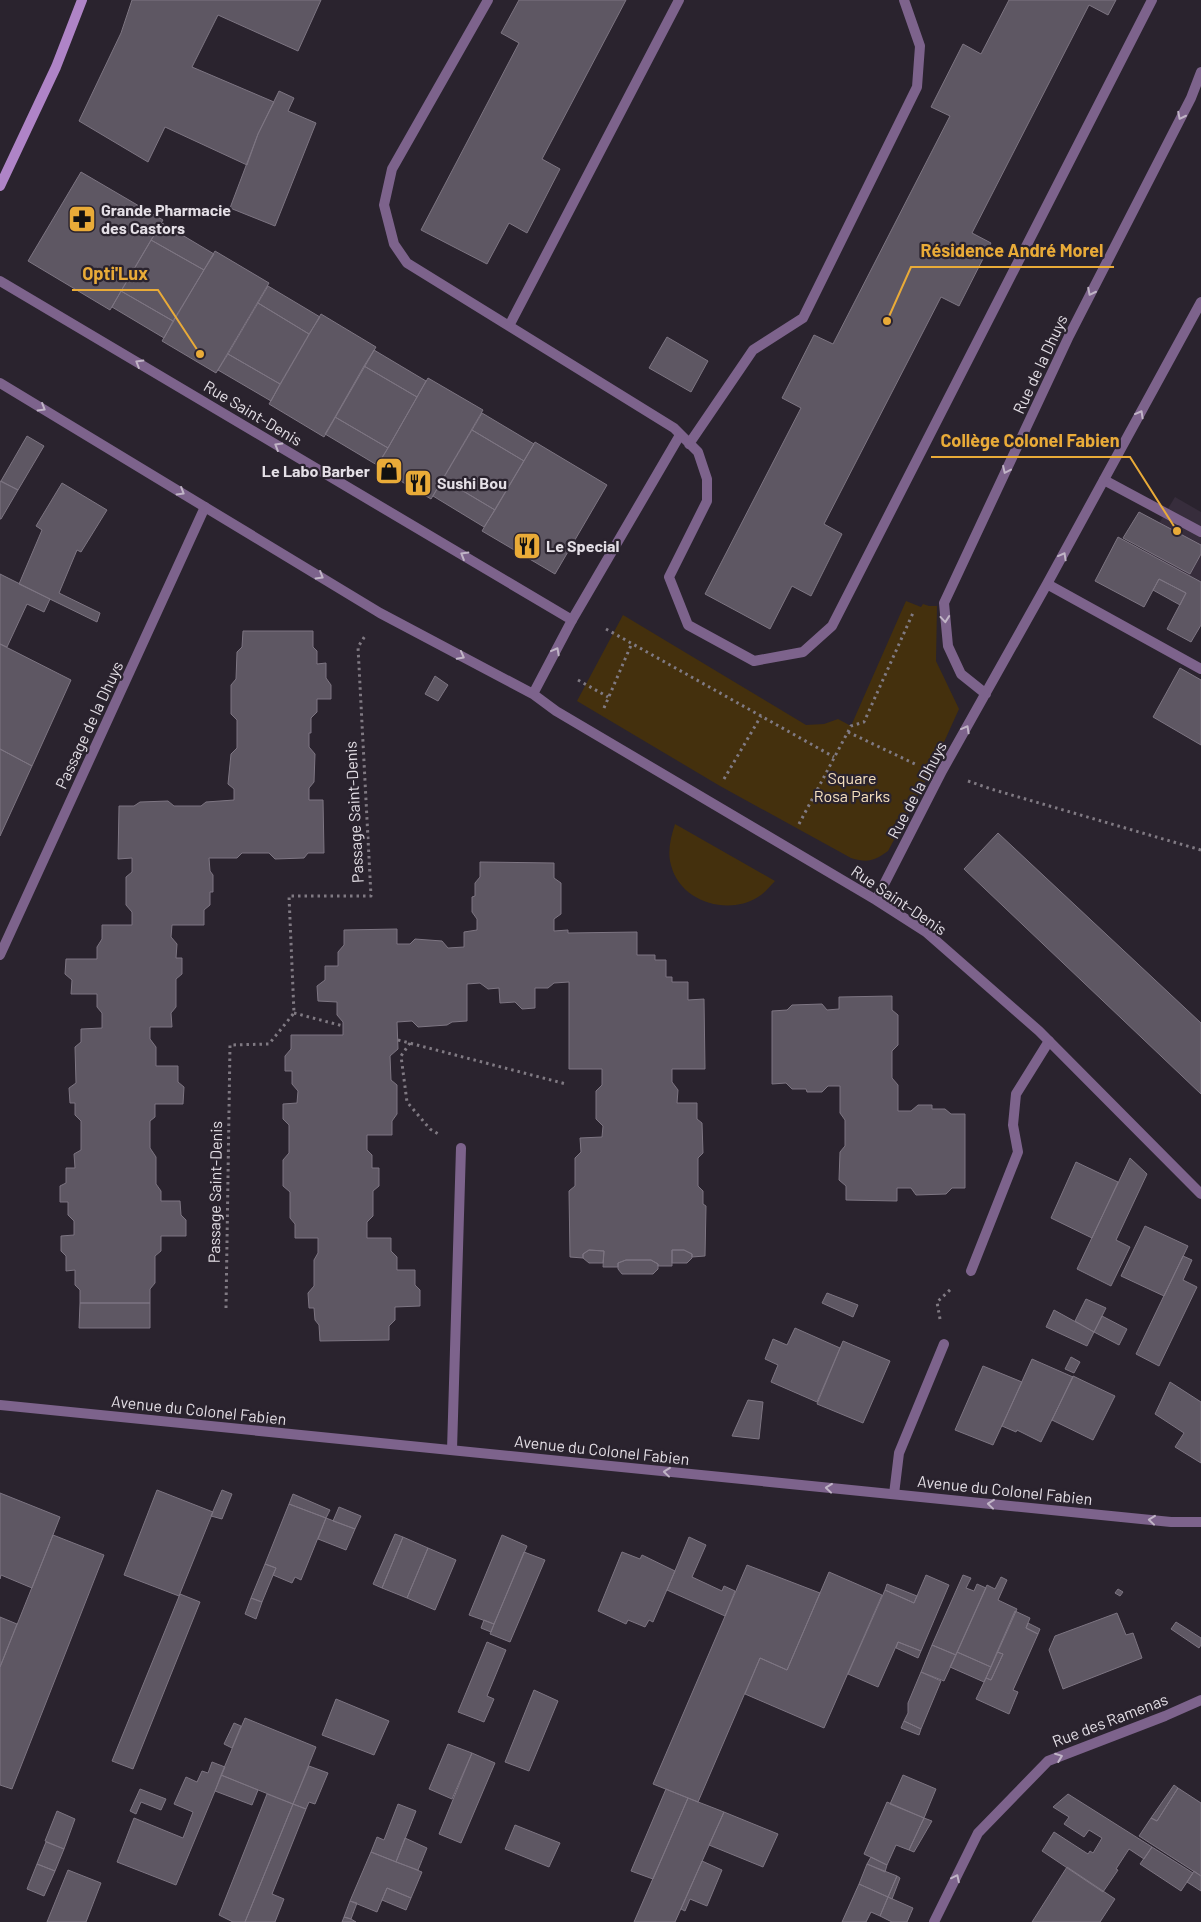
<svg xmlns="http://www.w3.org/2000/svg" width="1201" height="1922" font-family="Barlow,sans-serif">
  <rect width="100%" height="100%" fill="#2a232e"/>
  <path fill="#372d3c" d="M1175,497L1201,512V582L1143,550Z"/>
  <path fill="#44300d" d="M906,601L921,607L923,604L929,606H937L936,661L959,709L930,773L888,851C874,861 868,863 851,858L720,786L577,701L623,615L806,725L824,724L838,719L851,726Z
    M675,824L775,881C770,886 764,894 758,897C728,916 680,902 671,865C667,851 671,837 675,824Z"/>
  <path fill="#5e5763" stroke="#7d7582" d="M132,0H321L298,51L218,15L192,67L274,102L258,134L247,165L165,127L148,162L79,121L121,33Z
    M519,0H626L542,159L560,169L527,233L509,223L487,264L421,230L519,43L501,33Z
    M1009,0H1116L1108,15L1089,5L972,233L991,243L959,306L941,297L824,524L842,534L811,596L792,586L770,629L705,594L801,408L782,398L814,335L833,344L950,116L931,107L963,44L981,54Z
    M279,91L294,98L288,111L316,123L275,226L230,208L258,134Z
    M81,172L163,220L110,310L28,261Z
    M162,223L214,254L204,270L151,240Z
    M151,240L204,270L173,321L121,291Z
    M215,251L269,283L216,373L162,341Z
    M268,286L320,317L309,334L258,303Z
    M121,291L173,321L164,338L112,307Z
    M258,303L309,334L280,384L228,354Z
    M321,314L376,347L324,437L269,404Z
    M667,337L708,361L691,392L649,368Z
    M374,350L426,381L417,397L364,366Z
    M228,354L280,384L271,401L218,370Z
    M364,366L417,397L388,448L335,417Z
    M428,378L483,410L431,499L377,467Z
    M482,413L534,444L524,461L472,430Z
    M335,417L388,448L377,465L325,434Z
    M472,430L524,461L495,510L443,479Z
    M27,436L44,446L18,490L1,481Z
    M535,442L607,485L555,574L482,531Z
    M443,479L495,510L484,527L433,496Z
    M0,481L18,490L1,519H0Z
    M62,483L107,510L81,552L77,550L59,593L100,613L97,622L19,584L42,530L36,526Z
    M1139,512L1201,545V554L1190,574L1123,538Z
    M1118,537L1201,582V625L1191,642L1167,629L1186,593L1159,579L1144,607L1095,581Z
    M0,574L50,599L44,612L27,604L7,647L0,644Z
    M1159,579L1186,593L1180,605L1153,590Z
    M243,631H313V647L317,651V664L326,663V678L331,685V699H317V712L311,718V733H309V747L315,754L314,782L309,788V800H323L324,853H308L304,858L275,859L269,853H242L237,858H209L210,871L213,875V892H210V905L204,910V925H172L171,937L177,944L176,958H182V974L176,979V1007L171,1013L172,1027H150V1039L156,1047V1066H178V1082L184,1087L183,1104H155V1117L150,1121V1148L156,1157V1184L161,1191V1201H180L181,1215L186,1220V1236H161V1251L155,1256V1283L150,1289V1303H80V1290L75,1285V1270L66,1271V1256L61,1251V1236L74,1235V1221L68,1215V1202H60V1186L66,1183V1168H75L74,1154L81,1150V1121L75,1115V1103H70L69,1088L76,1083L75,1047L81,1042V1029L102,1028V1013L97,1007V994H71L72,980L65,974L66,959H97V947L102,939V925H132V912L126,905V877L132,872V858L118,859L119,806H134L140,802L168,801L174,806H201L206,802L234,800V789L228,784L231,754L237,748V720L231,714V685L236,679L237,652L242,647Z
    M0,644L71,680L32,766L0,749Z
    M1180,668L1201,680V745L1153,717Z
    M435,676L448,685L438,701L425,694Z
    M0,749L32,766L0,836Z
    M998,833L1201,1023V1094L964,869Z
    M480,862L554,863V878L561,883V914L554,919V931L568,930V933L637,932V955H655V960H666V977H672V982H688V1000L704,999L705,1069H672V1082L678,1090L677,1103H697V1119L702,1123L703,1153L698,1158V1186L703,1191V1204L706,1206L705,1256L692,1257V1254L684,1250H672V1266H658V1264L651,1260H626L618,1263V1267H603L604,1251L589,1250L583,1254V1258L570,1257L569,1191L575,1186V1158L581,1152L580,1138L602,1137L603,1126L596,1119V1091L602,1085V1069H569V982L554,983L548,988H535V1008L522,1009L515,1002L500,1003L499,988L488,989L480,983L467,984V1021L452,1022L447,1025L418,1027L412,1021L397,1022L398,1049L390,1056L391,1080L397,1085V1114L392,1121V1135H367V1150L372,1155V1168H379V1186L373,1191V1216L367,1222V1238H391V1251L397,1257V1270H415V1285L420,1290V1306L395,1307V1320L389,1326V1340L320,1341L319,1325L315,1320L314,1308H309L308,1293L314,1286V1260L318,1253V1238H295V1224L290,1218V1192L283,1186V1160L289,1153V1125L283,1119V1104L297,1103L298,1091L292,1084V1071H285V1056L291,1049V1035H343V1022L337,1015V1002L318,1001L317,986L325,980V966H338V952L344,945V930L397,929V944H410L415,939L442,941L448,948L464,947V932L477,930V919L472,912V897L475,896V883L480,877Z
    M892,996V1010L898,1015V1045L892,1051V1078L898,1085V1111H911L918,1105H932V1109H945L951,1114H965V1188H952L946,1194L916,1195L911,1188H897V1201L846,1200V1186L839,1180L840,1152L845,1146V1120L840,1113V1086H828L822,1092H807L806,1089H792L786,1083L772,1084V1011L787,1010L792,1005L822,1004L827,1010L839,1009V997Z
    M1130,1158L1147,1174L1116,1240L1130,1247L1111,1286L1077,1269Z
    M1076,1162L1118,1182L1092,1238L1051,1218Z
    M1145,1226L1188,1246L1164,1296L1121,1276Z
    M589,1250L604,1251L603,1263H589L583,1258V1254Z
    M672,1250H684L692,1254V1258L687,1263H672Z
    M1183,1256L1192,1260L1183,1280L1197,1287L1159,1366L1136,1354Z
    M626,1260H651L658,1264V1269L653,1274H622L618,1269V1263Z
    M827,1293L858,1305L853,1317L822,1303Z
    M1086,1299L1106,1308L1094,1332L1075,1321Z
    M80,1303H150V1328H79Z
    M1054,1310L1094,1332L1087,1346L1046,1327Z
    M1102,1316L1127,1329L1119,1345L1094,1332Z
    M795,1328L840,1348L817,1402L771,1382L778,1365L765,1359L773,1339L787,1345Z
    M843,1341L890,1361L863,1423L817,1404Z
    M1071,1357L1080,1362L1074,1373L1065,1369Z
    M1032,1359L1073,1377L1041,1442L1017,1430L1016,1432L1002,1426Z
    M983,1366L1022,1382L993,1445L955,1430Z
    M1073,1376L1115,1396L1093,1440L1052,1420Z
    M1170,1382L1201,1402V1463L1175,1447L1184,1433L1155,1414Z
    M748,1400L763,1402L759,1439L732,1436Z
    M157,1490L213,1512L179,1596L124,1575Z
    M222,1490L232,1494L222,1519L211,1516Z
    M0,1493L60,1517L32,1588L1,1575L0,1579Z
    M293,1494L330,1510L326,1518L289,1504Z
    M289,1504L326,1518L301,1580L295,1577L292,1583L273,1575L276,1568L265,1564Z
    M339,1507L361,1516L355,1529L333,1521Z
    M326,1518L355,1529L346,1550L318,1539Z
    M395,1534L403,1537L382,1588L373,1584Z
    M53,1535L104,1555L12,1789L0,1785V1667Z
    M502,1535L527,1546L494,1624L469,1615Z
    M403,1537L428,1548L407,1598L382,1588Z
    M689,1537L706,1545L692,1577L722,1591L724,1586L735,1591L725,1616L667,1590Z
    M428,1548L456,1560L435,1610L407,1598Z
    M524,1552L545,1560L510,1642L490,1634Z
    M622,1552L640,1559L642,1555L675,1571L653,1622L649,1620L645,1627L628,1620L626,1624L598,1611Z
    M265,1564L276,1568L262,1602L251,1598Z
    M747,1565L820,1593L787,1670L760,1658L698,1802L653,1784Z
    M829,1572L882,1595L824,1728L745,1694L760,1658L787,1670Z
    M926,1575L949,1585L921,1651L898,1642L878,1687L848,1674L885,1590L914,1603Z
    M963,1575L971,1578L966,1588L974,1591L977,1584L986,1588L956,1655L932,1645Z
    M1001,1577L1007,1580L998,1600L1017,1609L991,1667L957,1652L987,1585L995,1589Z
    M887,1584L917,1596L914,1603L885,1590Z
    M1118,1589L1123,1592L1120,1596L1115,1593Z
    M180,1594L200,1602L133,1769L112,1761Z
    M251,1598L262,1602L256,1619L245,1614Z
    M1015,1611L1030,1618L1026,1628L1038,1634L1013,1690L1018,1692L1009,1714L976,1699L986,1678L991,1680L1003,1654L997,1652Z
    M1117,1613L1126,1635L1133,1633L1142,1658L1063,1689L1049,1650L1055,1636Z
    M0,1617L17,1624L0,1667Z
    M484,1620L494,1624L491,1632L481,1628Z
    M1176,1622L1201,1638V1645L1199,1648L1171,1629Z
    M1028,1623L1040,1629L1038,1634L1026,1628Z
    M487,1642L506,1650L487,1696L494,1699L484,1722L458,1712Z
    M898,1642L921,1651L918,1658L896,1648Z
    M932,1645L956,1655L944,1681L921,1672Z
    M957,1652L991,1667L984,1682L950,1667Z
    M997,1652L1003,1654L991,1680L986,1678Z
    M921,1672L941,1681L921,1729L904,1721L908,1713V1703Z
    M534,1690L558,1701L529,1771L505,1762Z
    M336,1699L389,1721L374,1755L322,1735Z
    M245,1718L316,1747L293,1804L221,1775Z
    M904,1721L921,1729L919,1735L901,1728Z
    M234,1723L241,1726L232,1748L224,1744Z
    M448,1744L472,1753L452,1799L429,1789Z
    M472,1753L495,1763L461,1843L439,1834Z
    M212,1762L225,1767L176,1885L117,1862L134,1818L183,1838L193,1812L174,1804L186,1777L197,1782L202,1771L208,1773Z
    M309,1766L328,1773L315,1804L309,1802L306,1809L293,1804Z
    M221,1775L258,1790L252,1805L215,1791Z
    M903,1775L936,1789L924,1818L890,1804Z
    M1174,1785L1178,1788L1157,1821L1151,1818Z
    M1178,1788L1201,1803V1876L1139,1836L1151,1818L1157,1821Z
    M140,1789L166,1799L161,1810L141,1802L136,1814L130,1811Z
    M666,1789L688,1798L653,1879L631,1871Z
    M267,1794L293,1804L245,1922H233L219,1915Z
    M1068,1794L1152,1847L1144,1859L1129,1849L1116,1869L1118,1870L1103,1892L1042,1851L1054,1832L1088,1854L1090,1851L1093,1853L1102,1838L1089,1830L1084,1837L1064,1824L1069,1817L1053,1807Z
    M688,1798L724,1812L675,1922H634Z
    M887,1802L924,1818L909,1850L896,1845L887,1865L864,1854Z
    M293,1804L306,1809L272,1894L284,1899L275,1922H245Z
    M398,1804L416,1811L396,1862L371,1852L377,1837L384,1840Z
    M57,1811L75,1819L64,1849L45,1841Z
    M724,1812L778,1834L763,1867L709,1845Z
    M924,1818L932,1821L914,1852L909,1850Z
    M515,1825L560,1843L549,1867L505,1849Z
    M405,1838L427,1848L418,1870L396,1862Z
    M46,1842L64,1849L55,1871L37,1864Z
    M1152,1847L1193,1873L1181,1891L1140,1864Z
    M371,1852L422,1872L411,1898L387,1888L377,1912L350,1901Z
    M871,1857L887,1865L885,1872L867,1864Z
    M702,1861L722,1870L707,1906L690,1899L685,1911L681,1909Z
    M37,1864L55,1871L44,1896L27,1889Z
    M867,1864L897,1876L888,1897L859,1884Z
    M1067,1867L1115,1899L1100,1922H1032Z
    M68,1870L101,1883L86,1922H47Z
    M1194,1871L1201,1876V1891L1187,1882Z
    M897,1876L900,1878L892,1899L888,1897Z
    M859,1884L888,1897L880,1916L871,1912L866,1922H842Z
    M387,1888L411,1898L406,1910L382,1900Z
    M888,1897L913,1908L907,1922H892L880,1916Z
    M350,1901L357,1903L351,1919L344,1917Z
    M344,1917L351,1919L356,1922H342Z"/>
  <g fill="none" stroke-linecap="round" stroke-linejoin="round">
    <path stroke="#807a83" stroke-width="3" stroke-dasharray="2.5 4" stroke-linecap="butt" d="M606,629L834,757
      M578,680L608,697
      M604,708L632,643
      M848,732L915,764
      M724,779L761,716
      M968,781L991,789L1201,850
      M799,824L851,726L864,722L913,613
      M294,1013L343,1026
      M398,1040L566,1084
      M410,1043L401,1056L407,1102L430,1129L440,1135
      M226,1308L230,1045L269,1044L294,1013L289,896H371L358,647L365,636
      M940,1319L937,1302L951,1289"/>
    <path stroke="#7d638c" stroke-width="10" d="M488,0L392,169L384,205L394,244L407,263L674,428L698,452L707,479V501L669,577L688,625L754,661L803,652L832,626L1152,0
      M509,326L679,0
      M689,444L753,350L803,318L917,87L920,46L904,0
      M1104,480L1201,532
      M572,620L680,435
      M0,955L205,507
      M971,1271L1018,1152L1013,1125L1016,1094L1049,1041
      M452,1450L461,1148
      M894,1494L899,1453L944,1344"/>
    <path stroke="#7d638c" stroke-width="10" d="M0,281L572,620L533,694
      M0,383L380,613L533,694L556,711L876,900L926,932L1039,1031L1201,1194
      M1047,584L1201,669
      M986,694L961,674L948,646L944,603L1069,336L1191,98L1201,72
      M876,900L942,771L1047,584L1201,302
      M0,1405L1171,1522H1201
      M934,1922L978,1833L1048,1761L1165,1716L1201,1700"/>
    <path stroke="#af84c7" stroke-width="10" d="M0,186L56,67L82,0"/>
  </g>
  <defs><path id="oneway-chevron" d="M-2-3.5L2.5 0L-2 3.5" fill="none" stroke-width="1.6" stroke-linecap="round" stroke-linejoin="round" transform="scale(1.25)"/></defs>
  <g stroke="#c0b4c6">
    <use href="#oneway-chevron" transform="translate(1181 116) rotate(117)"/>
    <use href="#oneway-chevron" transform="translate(1091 292) rotate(117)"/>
    <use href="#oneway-chevron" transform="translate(139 363) rotate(-149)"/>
    <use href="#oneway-chevron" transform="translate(42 408) rotate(31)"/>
    <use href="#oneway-chevron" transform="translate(1140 414) rotate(-61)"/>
    <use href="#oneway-chevron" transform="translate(278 446) rotate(-149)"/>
    <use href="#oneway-chevron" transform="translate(1006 470) rotate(115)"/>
    <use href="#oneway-chevron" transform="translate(181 492) rotate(31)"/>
    <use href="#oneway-chevron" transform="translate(464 555) rotate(-149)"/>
    <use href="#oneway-chevron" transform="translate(1063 556) rotate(-61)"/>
    <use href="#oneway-chevron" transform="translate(320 576) rotate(31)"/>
    <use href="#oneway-chevron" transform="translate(945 619) rotate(85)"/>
    <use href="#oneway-chevron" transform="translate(556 651) rotate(-62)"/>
    <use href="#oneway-chevron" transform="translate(461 656) rotate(28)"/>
    <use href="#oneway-chevron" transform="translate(966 729) rotate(-61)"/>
    <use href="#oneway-chevron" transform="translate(667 1472) rotate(-174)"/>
    <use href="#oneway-chevron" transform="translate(829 1488) rotate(-174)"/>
    <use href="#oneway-chevron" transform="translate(991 1504) rotate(-174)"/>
    <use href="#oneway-chevron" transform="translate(1152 1520) rotate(-174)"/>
    <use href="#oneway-chevron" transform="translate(1059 1757) rotate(-21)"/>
    <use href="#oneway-chevron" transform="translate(956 1878) rotate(-64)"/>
  </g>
  <defs>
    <g id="pharmacy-square" transform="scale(1.4375)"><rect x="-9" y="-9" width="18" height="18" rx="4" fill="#e9ab38" stroke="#2a232e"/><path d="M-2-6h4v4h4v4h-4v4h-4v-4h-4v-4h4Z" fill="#111"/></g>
    <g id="shop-square" transform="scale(1.4375)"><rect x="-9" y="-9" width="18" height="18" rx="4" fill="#e9ab38" stroke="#2a232e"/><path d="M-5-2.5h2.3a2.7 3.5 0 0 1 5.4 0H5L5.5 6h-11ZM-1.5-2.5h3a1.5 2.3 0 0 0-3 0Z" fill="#111"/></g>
    <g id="restaurant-square" transform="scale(1.4375)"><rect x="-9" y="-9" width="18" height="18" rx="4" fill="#e9ab38" stroke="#2a232e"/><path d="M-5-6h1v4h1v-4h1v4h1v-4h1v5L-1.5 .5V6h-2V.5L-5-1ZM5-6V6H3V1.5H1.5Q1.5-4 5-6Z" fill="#111"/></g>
  </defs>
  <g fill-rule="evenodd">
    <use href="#pharmacy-square" x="82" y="219"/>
    <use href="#shop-square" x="389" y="471"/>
    <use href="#restaurant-square" x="418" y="483"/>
    <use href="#restaurant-square" x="527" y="546"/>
  </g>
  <g text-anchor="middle" stroke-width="4.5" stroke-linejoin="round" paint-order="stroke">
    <g font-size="16" font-weight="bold" fill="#e4dfe6" stroke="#2a232e" text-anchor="start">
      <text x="101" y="216">Grande Pharmacie<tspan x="101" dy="18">des Castors</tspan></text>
      <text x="370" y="477" text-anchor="end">Le Labo Barber</text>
      <text x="437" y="489">Sushi Bou</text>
      <text x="546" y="552">Le Special</text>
    </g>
    <g font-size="16" fill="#e4dfe6" stroke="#2a232e">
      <text transform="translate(1040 364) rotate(-65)" y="6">Rue de la Dhuys</text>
      <text transform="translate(253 413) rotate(31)" y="6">Rue Saint-Denis</text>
      <text transform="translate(89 725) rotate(-65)" y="6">Passage de la Dhuys</text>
      <text transform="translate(917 790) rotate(-62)" y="6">Rue de la Dhuys</text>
      <text transform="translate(354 812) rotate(-93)" y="6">Passage Saint-Denis</text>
      <text transform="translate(899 900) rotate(34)" y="6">Rue Saint-Denis</text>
      <text transform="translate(215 1192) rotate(-89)" y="6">Passage Saint-Denis</text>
      <text transform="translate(199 1410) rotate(6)" y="6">Avenue du Colonel Fabien</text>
      <text transform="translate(602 1450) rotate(6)" y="6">Avenue du Colonel Fabien</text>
      <text transform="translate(1005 1490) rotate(6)" y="6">Avenue du Colonel Fabien</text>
      <text transform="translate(1110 1720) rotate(-21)" y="6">Rue des Ramenas</text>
    </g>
    <g font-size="16" fill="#f6e0be" stroke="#2a232e">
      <text x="852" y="784">Square<tspan x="852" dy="18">Rosa Parks</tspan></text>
    </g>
  </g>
  <path fill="none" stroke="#e9ab38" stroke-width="2" d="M887 321L911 267H1114M200 354L158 290H72M1177 531L1130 457H931"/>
  <g fill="#e9ab38" stroke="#2a232e" stroke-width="2">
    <circle cx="887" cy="321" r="5"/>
    <circle cx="200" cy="354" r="5"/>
    <circle cx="1177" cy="531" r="5"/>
  </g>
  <g font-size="18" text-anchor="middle" font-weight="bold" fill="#e9ab38" stroke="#2a232e" stroke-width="4.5" stroke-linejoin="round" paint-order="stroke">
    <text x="1012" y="257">Résidence André Morel</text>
    <text x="115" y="280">Opti'Lux</text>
    <text x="1030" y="447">Collège Colonel Fabien</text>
  </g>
</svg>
